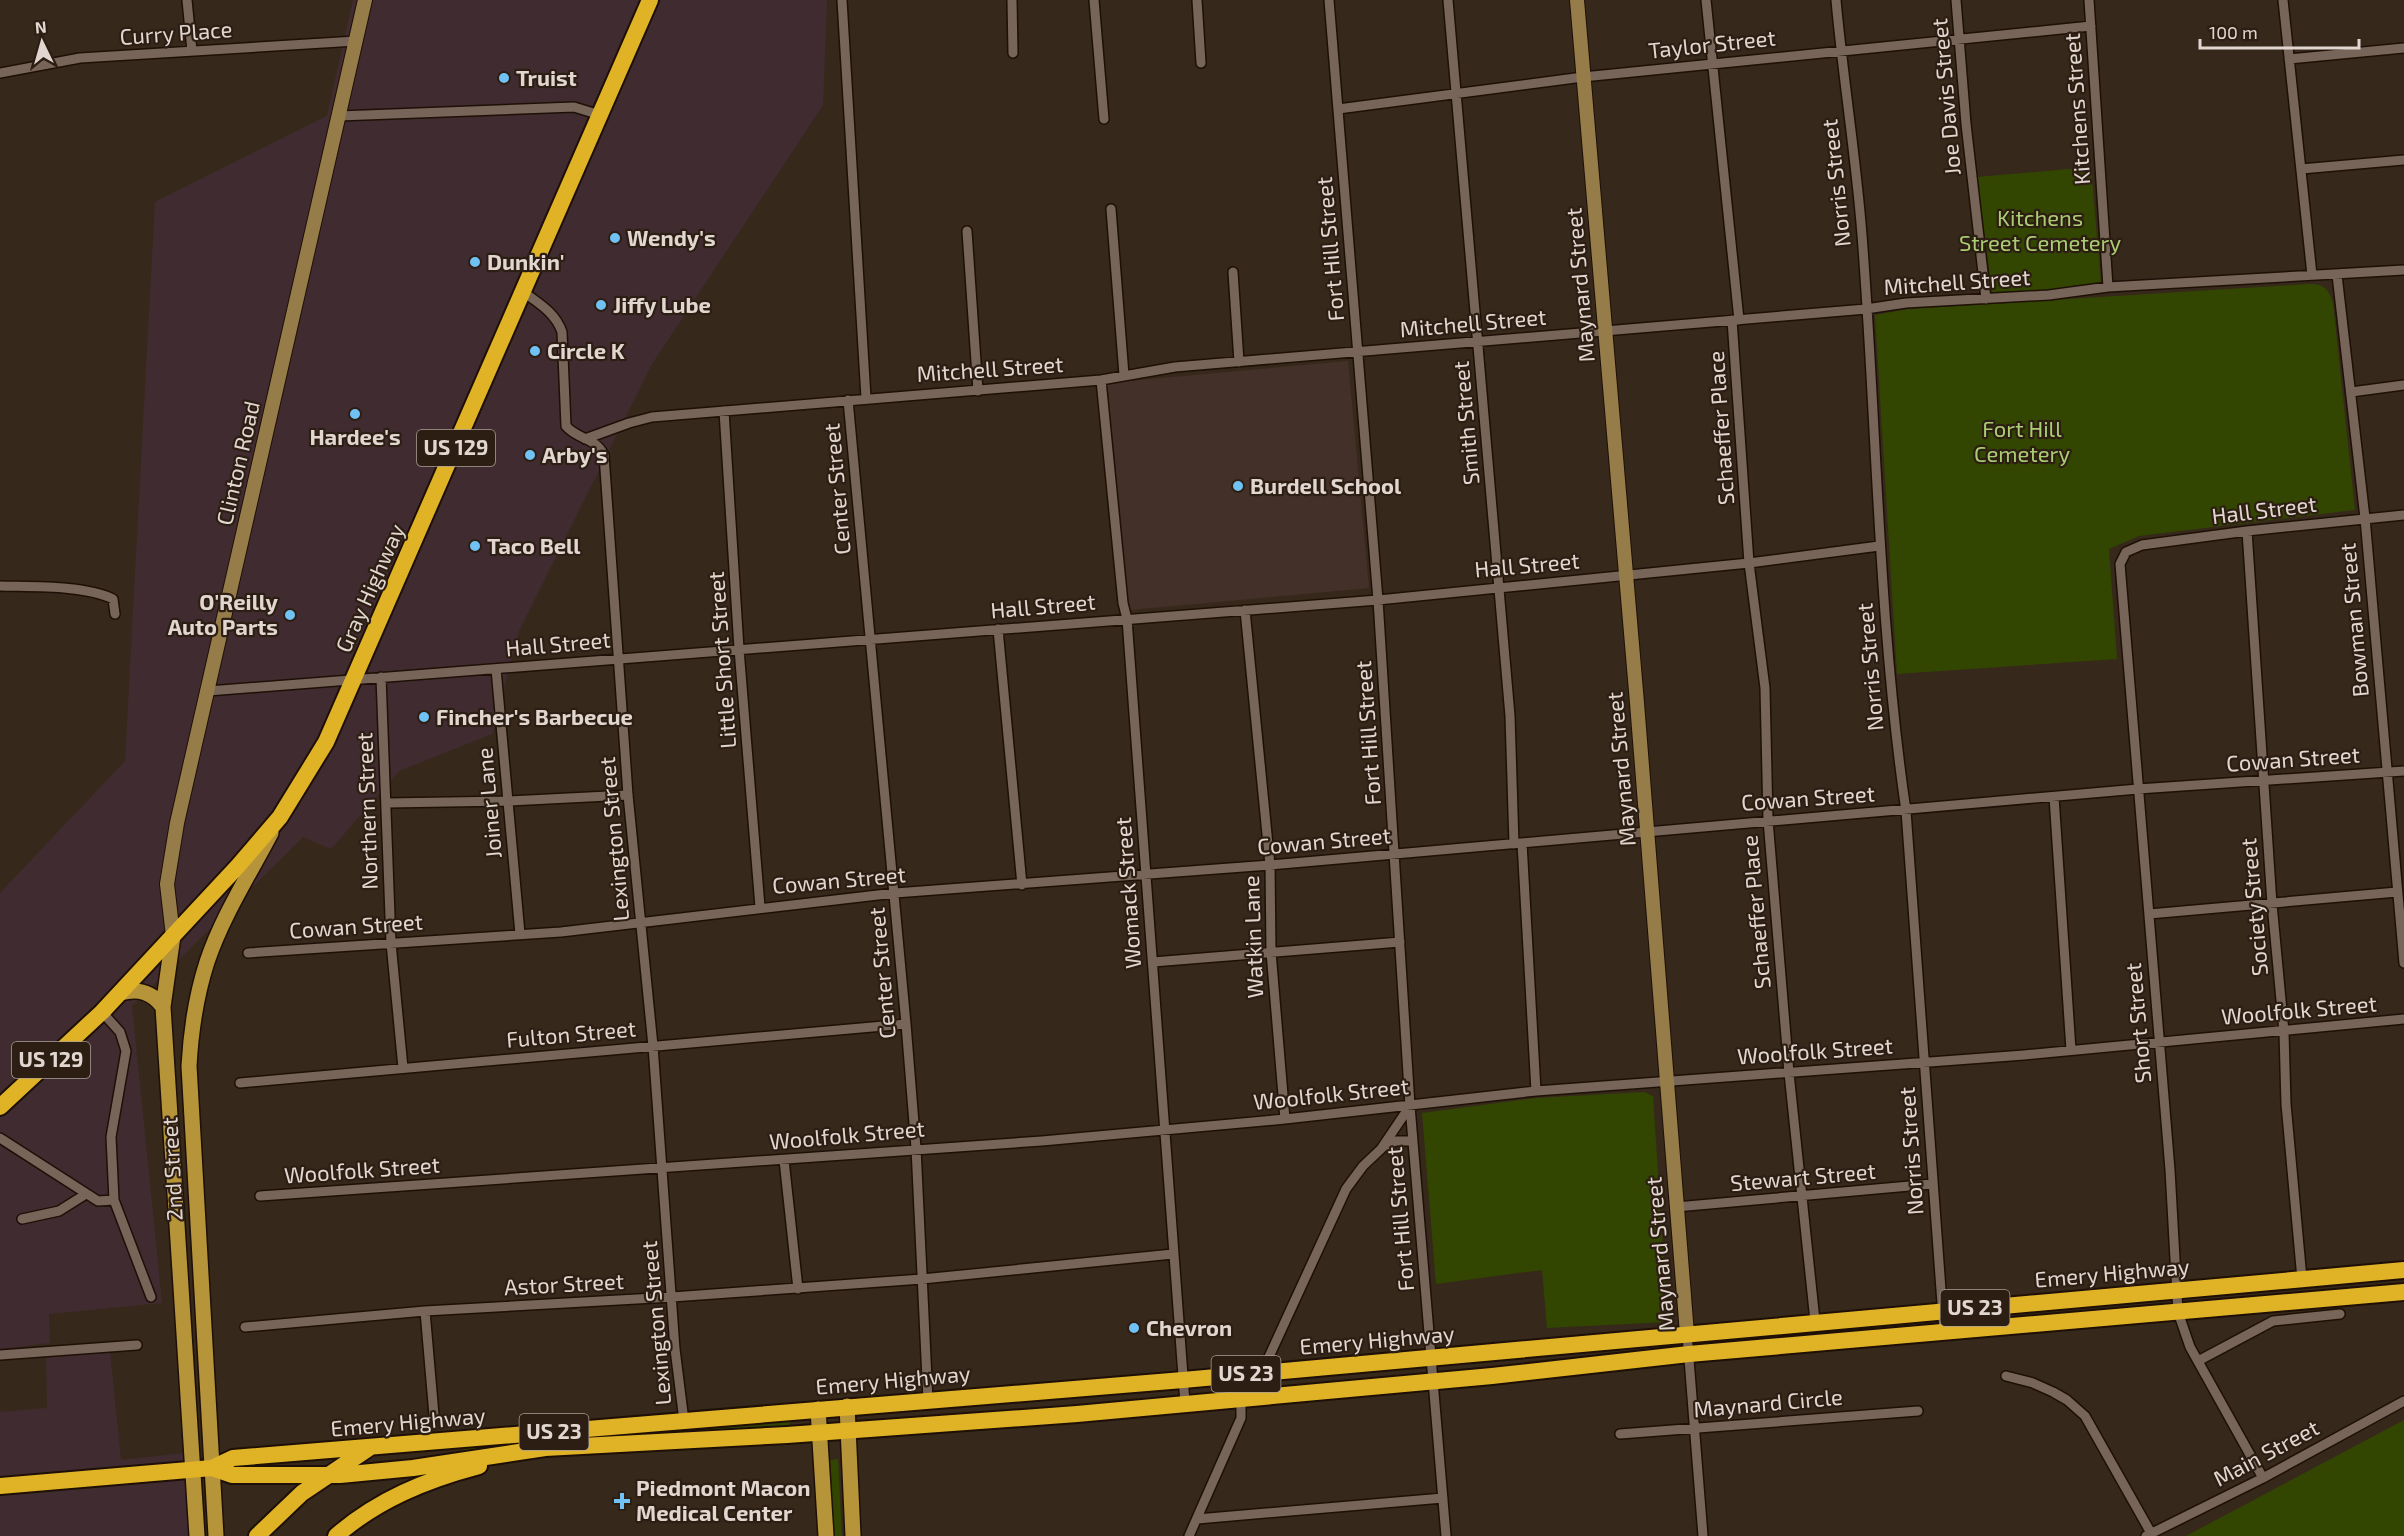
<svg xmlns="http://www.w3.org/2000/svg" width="2404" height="1536" font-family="'Exo 2',sans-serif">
  <rect width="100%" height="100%" fill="#37281c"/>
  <path fill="#402c30" d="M353,0H827L823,105L652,364L519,631L492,734L399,771L331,849L303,837L132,1006L162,1303L49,1314L50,1343L0,1349V893L125,761L155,202L327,116Z
    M110,1352L121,1460L185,1453L193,1536H0V1412L47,1408L46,1357Z"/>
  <path fill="#433129" d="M1348,361L1369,588L1129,610L1107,383Z"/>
  <path fill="#324601" d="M2091,167L2101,283L2018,294L1992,292L1977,177Z
    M2309,284C2324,284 2329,289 2333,303L2355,510L2139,536L2109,549L2117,659L1897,674L1875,315L1908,309Z
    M1644,1092L1653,1096L1668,1322L1547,1328L1542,1270L1436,1284L1422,1113L1536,1098Z
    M788,1417L790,1424L786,1428L470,1452L459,1447Z
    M2404,1420V1536H2186Z
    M838,1459L842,1536H833L830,1460Z"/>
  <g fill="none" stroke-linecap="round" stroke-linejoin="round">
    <g stroke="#1e1006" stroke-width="12">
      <path id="street" d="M187,0L192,51
        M842,0L866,398
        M1012,0L1013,53
        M1094,0L1104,119
        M1197,0L1201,63
        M1329,0L1378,600L1410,1106L1446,1536
        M1448,0L1510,716L1514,844
        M1706,0L1739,320
        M1836,0C1843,78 1856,157 1862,235C1877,427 1878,620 1906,811L1944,1331
        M1956,0L1966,124L1986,299
        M2089,0L2108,287
        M2283,0L2312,275
        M2289,59L2404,48
        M0,73L80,58L356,41
        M1338,109L1583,77L2091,26
        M339,116L574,107L600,115
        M2301,169L2404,160
        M1111,209L1124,375
        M967,231L978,391
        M1233,272L1239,362
        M2337,275L2365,518L2404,963
        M522,291C538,303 555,312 562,332L566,426C578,440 595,437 604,455L628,795L653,1046L675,1349L684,1421
        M1732,320L1749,563L1765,688L1768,820L1789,1073L1815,1321
        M1101,380L1123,603L1127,619L1185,1403
        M2351,392L2404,385
        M848,400L906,1024L916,1148L928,1400
        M724,411L739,649L760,907
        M585,439L629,423L652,417L1101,380L1175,367L1866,309L1906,303L2049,295L2108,287L2404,270
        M2247,531L2272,904L2284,1032L2286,1104L2302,1279
        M0,586C32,587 85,585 113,599L115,614
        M1245,610L1270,865L1271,952L1285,1119
        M998,629L1022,885
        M496,669L520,934
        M381,677L391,943L403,1068
        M208,691L1378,600L1749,563L1879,546
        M2054,797L2071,1050
        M387,803L509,801L628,795
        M1522,843L1536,1091
        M2149,914L2397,892
        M248,953L561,932L895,893L1270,865L2138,789L2404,771
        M1153,962L1400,942
        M102,1012L120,1032L126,1051L111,1137L114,1200L151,1297
        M240,1083L906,1024
        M0,1138L98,1201L114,1200
        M1383,1147L1396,1141H1413
        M784,1160L798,1289
        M260,1196L1042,1141L1285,1119L1536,1091L2024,1055L2404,1019
        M1676,1207L1932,1184
        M22,1219L59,1211L86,1194
        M425,1311L434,1415
        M245,1327L425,1311L672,1297L922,1279L1173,1254
        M1687,1334L1703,1536
        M0,1355L137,1345
        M2198,1361L2273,1321L2340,1314
        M1262,1372L1346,1189L1363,1166L1381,1149L1410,1106
        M2006,1376L2033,1383L2053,1392L2067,1400L2085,1416L2151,1533
        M1620,1434L1918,1411
        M2263,1478L2190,1347L2178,1312L2170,1170L2120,564L2126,552L2142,545L2247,531L2404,515
        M1197,1519L1443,1498
        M1189,1536L1241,1418V1398
        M2146,1536L2263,1478L2404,1401"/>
    </g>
    <g stroke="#1e1006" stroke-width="16">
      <path id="secondary" d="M1577,0L1637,703L1687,1334
        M173,936L167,884L177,823L365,0"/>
    </g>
    <g stroke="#1e1006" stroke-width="18">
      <path id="primary" d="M173,936L163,1007L197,1536
        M120,993C139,988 152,992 163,1007
        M847,1406L853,1536
        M818,1409L826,1536
        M216,1536L189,1066C191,1030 196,996 207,962C222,917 249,875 271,833"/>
    </g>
    <g stroke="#1e1006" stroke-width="20">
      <path id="highway" d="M0,1107L102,1012L238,866L280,817L326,742L650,0
        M212,1468L232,1475H340L413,1468L545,1448L787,1435L1077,1414L1492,1376L1689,1354L2404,1292
        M0,1486L212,1468L233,1458L1183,1380L2404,1270
        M257,1536L302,1493L369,1448
        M336,1536C377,1500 426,1480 479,1466"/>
    </g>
    <use href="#street" stroke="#766558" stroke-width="9"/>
    <use href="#secondary" stroke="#967c49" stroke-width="14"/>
    <use href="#primary" stroke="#b6943a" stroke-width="15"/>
    <use href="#highway" stroke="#e0b326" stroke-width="16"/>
  </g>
  <g fill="#70c1f4" stroke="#2d1e13" stroke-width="2">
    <circle cx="504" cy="78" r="6"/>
    <circle cx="615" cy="238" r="6"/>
    <circle cx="475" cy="262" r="6"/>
    <circle cx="601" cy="305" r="6"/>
    <circle cx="535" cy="351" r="6"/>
    <circle cx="355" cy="414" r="6"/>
    <circle cx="530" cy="455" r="6"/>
    <circle cx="1238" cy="486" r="6"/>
    <circle cx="475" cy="546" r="6"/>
    <circle cx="290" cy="615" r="6"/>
    <circle cx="424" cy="717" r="6"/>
    <circle cx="1134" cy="1328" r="6"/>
    <path d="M619 1492h6v6h6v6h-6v6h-6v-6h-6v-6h6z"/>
  </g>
  <g text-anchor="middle" stroke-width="4.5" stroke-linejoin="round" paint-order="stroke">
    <g fill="#2d1e13" stroke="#aba097" stroke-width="1.5">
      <rect x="417" y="430" width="78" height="36" rx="4.5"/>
      <rect x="12" y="1042" width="78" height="36" rx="4.5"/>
      <rect x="1940.5" y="1290" width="69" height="36" rx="4.5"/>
      <rect x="1211.5" y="1356" width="69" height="36" rx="4.5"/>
      <rect x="519.5" y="1414" width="69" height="36" rx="4.5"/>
    </g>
    <g font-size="21" font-weight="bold" fill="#e1d7d0">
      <text x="456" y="455">US 129</text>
      <text x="51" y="1067">US 129</text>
      <text x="1975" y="1315">US 23</text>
      <text x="1246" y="1381">US 23</text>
      <text x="554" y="1439">US 23</text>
    </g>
    <g font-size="22" fill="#e1d7d0" stroke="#2d1e13">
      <text transform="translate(176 33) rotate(-4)" y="8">Curry Place</text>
      <text transform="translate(1712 44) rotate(-6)" y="8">Taylor Street</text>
      <text transform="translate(1946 97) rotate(-95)" y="8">Joe Davis Street</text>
      <text transform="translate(2077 109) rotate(-94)" y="8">Kitchens Street</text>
      <text transform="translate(1836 183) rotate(-96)" y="8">Norris Street</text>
      <text transform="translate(1330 249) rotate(-95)" y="8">Fort Hill Street</text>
      <text transform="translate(1957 282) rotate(-4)" y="8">Mitchell Street</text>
      <text transform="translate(1580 285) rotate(-95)" y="8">Maynard Street</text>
      <text transform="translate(1473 323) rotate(-5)" y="8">Mitchell Street</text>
      <text transform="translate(990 369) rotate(-4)" y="8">Mitchell Street</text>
      <text transform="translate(1466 423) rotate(-95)" y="8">Smith Street</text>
      <text transform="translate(1721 428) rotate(-94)" y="8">Schaeffer Place</text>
      <text transform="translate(238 463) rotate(-77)" y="8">Clinton Road</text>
      <text transform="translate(837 489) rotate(-95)" y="8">Center Street</text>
      <text transform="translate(2264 510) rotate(-7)" y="8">Hall Street</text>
      <text transform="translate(1527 565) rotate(-5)" y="8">Hall Street</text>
      <text transform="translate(370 588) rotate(-66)" y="8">Gray Highway</text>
      <text transform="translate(1043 606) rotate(-5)" y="8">Hall Street</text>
      <text transform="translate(2354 620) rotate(-95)" y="8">Bowman Street</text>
      <text transform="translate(558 644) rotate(-5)" y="8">Hall Street</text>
      <text transform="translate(722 660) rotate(-94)" y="8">Little Short Street</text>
      <text transform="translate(1870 667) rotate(-95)" y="8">Norris Street</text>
      <text transform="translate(1368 733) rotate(-94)" y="8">Fort Hill Street</text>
      <text transform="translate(2293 759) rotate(-4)" y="8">Cowan Street</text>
      <text transform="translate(1621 769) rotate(-95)" y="8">Maynard Street</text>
      <text transform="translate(1808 798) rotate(-4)" y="8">Cowan Street</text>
      <text transform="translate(489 803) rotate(-95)" y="8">Joiner Lane</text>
      <text transform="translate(367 811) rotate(-92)" y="8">Northern Street</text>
      <text transform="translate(614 839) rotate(-95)" y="8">Lexington Street</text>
      <text transform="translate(1324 841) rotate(-5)" y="8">Cowan Street</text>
      <text transform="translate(839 880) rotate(-5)" y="8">Cowan Street</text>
      <text transform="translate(1128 893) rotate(-94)" y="8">Womack Street</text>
      <text transform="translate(2254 907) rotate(-95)" y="8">Society Street</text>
      <text transform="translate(1756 912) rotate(-95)" y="8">Schaeffer Place</text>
      <text transform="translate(356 926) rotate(-4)" y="8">Cowan Street</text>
      <text transform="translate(1253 937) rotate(-92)" y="8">Watkin Lane</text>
      <text transform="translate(882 973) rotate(-95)" y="8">Center Street</text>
      <text transform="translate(2299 1010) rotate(-5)" y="8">Woolfolk Street</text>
      <text transform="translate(2138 1023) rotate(-95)" y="8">Short Street</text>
      <text transform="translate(571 1034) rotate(-5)" y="8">Fulton Street</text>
      <text transform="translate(1815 1051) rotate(-4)" y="8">Woolfolk Street</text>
      <text transform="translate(1331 1094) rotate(-6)" y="8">Woolfolk Street</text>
      <text transform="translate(847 1135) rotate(-5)" y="8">Woolfolk Street</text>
      <text transform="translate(1911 1151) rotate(-94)" y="8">Norris Street</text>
      <text transform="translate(172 1169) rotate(-93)" y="8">2nd Street</text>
      <text transform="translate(362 1170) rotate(-4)" y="8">Woolfolk Street</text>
      <text transform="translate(1803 1177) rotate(-5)" y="8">Stewart Street</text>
      <text transform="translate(1400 1219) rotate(-95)" y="8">Fort Hill Street</text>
      <text transform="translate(1660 1254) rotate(-95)" y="8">Maynard Street</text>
      <text transform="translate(2112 1273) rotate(-5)" y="8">Emery Highway</text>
      <text transform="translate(564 1284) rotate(-3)" y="8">Astor Street</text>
      <text transform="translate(656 1323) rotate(-95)" y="8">Lexington Street</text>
      <text transform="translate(1377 1340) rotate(-5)" y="8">Emery Highway</text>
      <text transform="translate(893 1380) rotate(-5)" y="8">Emery Highway</text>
      <text transform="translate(1768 1403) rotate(-5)" y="8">Maynard Circle</text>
      <text transform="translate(408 1422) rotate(-5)" y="8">Emery Highway</text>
      <text transform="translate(2266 1453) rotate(-28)" y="8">Main Street</text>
    </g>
    <g font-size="22" font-weight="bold" fill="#e1d7d0" stroke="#2d1e13" text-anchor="start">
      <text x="516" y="86">Truist</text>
      <text x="627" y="246">Wendy's</text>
      <text x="487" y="270">Dunkin'</text>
      <text x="613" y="313">Jiffy Lube</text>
      <text x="547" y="359">Circle K</text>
      <text x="355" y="445" text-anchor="middle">Hardee's</text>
      <text x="542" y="463">Arby's</text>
      <text x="1250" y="494">Burdell School</text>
      <text x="487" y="554">Taco Bell</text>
      <text x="278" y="610" text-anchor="end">O'Reilly<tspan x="278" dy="25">Auto Parts</tspan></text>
      <text x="436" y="725">Fincher's Barbecue</text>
      <text x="1146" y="1336">Chevron</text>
      <text x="636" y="1496">Piedmont Macon<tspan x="636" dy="25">Medical Center</tspan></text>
    </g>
    <g font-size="22" fill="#aacc73" stroke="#2d1e13">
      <text x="2040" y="226">Kitchens<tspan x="2040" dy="25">Street Cemetery</tspan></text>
      <text x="2022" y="437">Fort Hill<tspan x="2022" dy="25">Cemetery</tspan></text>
    </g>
  </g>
  <g transform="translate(42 42) rotate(355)" stroke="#2d1e13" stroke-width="4.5" paint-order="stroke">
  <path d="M0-4.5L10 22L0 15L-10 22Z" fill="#e1d7d0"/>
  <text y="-9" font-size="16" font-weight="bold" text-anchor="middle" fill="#e1d7d0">N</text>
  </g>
  <path d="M2200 39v9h159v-9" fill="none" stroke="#e1d7d0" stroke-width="3"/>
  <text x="2209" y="39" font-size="18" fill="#e1d7d0" stroke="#2d1e13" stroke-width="4.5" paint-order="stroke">100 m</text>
</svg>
